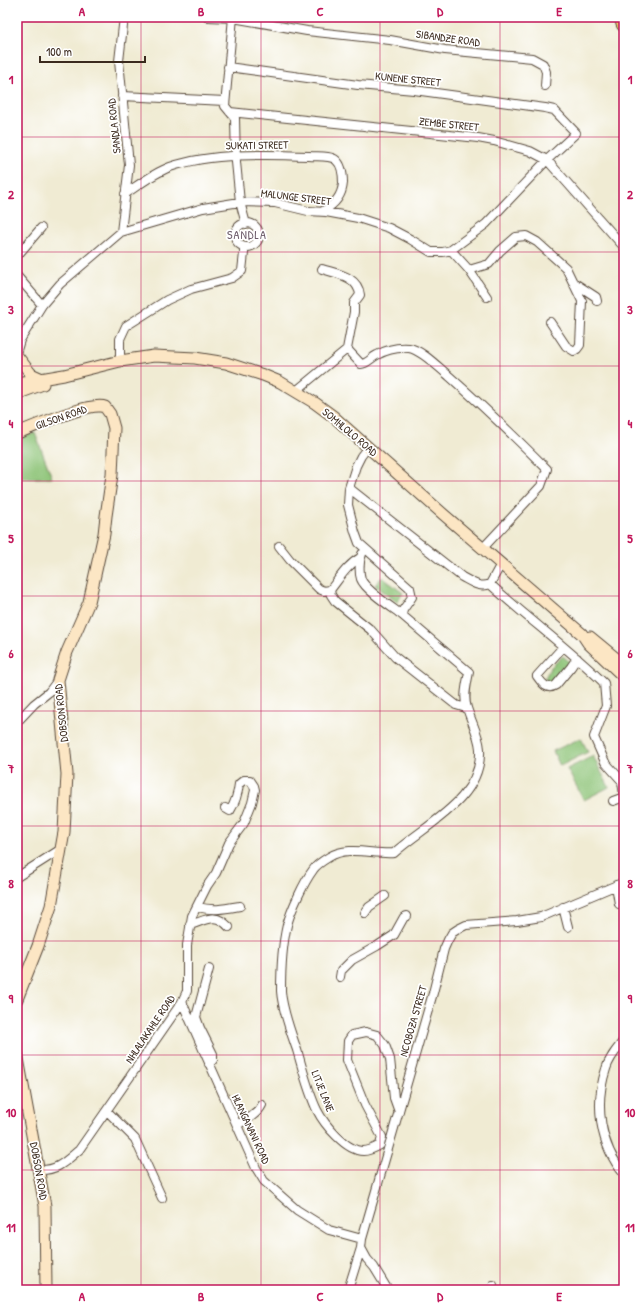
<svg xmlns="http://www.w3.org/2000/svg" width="641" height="1307" font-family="'Patrick Hand',sans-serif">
  <rect width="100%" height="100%" fill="#fff"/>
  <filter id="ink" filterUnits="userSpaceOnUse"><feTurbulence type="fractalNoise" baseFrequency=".025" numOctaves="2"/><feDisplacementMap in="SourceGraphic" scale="8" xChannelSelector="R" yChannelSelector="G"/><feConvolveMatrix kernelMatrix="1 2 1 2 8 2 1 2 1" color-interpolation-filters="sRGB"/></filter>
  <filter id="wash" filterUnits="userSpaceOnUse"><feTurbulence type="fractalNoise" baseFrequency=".012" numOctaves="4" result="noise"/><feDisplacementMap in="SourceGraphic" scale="16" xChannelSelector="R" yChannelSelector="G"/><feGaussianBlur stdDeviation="0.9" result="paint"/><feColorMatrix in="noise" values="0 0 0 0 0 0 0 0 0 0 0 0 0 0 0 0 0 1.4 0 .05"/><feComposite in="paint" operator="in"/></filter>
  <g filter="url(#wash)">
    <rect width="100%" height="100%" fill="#f0ebd3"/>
    <path fill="#8cc376" stroke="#64764a" d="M35,433L51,475L52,478H17V438Z
      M382,577L403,593L397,602L375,585Z
      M563,656L572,664L552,684L548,682H545L544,680L550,668Z
      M581,738L588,752L560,766L553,751Z
      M593,756L609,787L584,800L567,769Z"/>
  </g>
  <g filter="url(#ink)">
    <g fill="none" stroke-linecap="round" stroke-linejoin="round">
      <g stroke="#564739" stroke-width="10">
        <path id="street" d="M208,17L233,18L307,31L390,40L445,50L532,58L543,64L546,72L545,86
          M233,17L225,106L235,118L236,162L240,202L246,224
          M122,96L225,101
          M230,112L478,138L494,141L530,151L547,160L624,247
          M125,194C140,184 154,173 170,167C211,153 266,154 309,156C317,157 330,155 336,160C342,165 343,177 343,183C342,197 334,205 323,211
          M235 235a12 12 0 1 1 24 0a12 12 0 1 1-24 0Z
          M121,232L129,165L119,61L124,17
          M451,250L469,270L487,297
          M17,256L41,228
          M322,269C337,274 358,276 360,295L354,303V312L347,349
          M469,270L489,264L500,251L516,237L526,236L537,242L566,268L582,301L580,345L577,349L574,351L566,346L550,322
          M17,276L42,305
          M573,282L596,297L597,301
          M17,350L20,340L42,305L60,284L121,232L203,208L240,202L275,203L308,211L326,212L358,218L389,228L410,239L431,252H443L451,250L486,224L547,160L576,133L554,110L545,108L414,90L358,85L228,67
          M120,361V339L126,326L167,300L191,289L232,278L242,271L244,253V247
          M296,391L347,349L361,364C367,364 371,358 377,355C386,350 398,347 409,348C422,350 439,368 449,376C483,406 515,437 547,469L541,486L483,548
          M368,447L361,456L356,466L349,488L348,505L355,532L359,543L410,588L412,597L403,610L402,615L469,672C467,683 463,697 467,708C471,721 479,735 480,749C483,799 426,824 394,853C373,855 349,845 329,857C324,860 316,865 313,870C304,882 291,910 287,925C282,946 281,970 281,991C282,1009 291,1033 297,1050C303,1070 308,1091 317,1110C324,1124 346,1151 363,1151C370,1151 375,1148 380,1145L382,1137L365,1105L347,1060L348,1041L352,1035L366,1032L377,1035L385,1045L390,1059L394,1098L399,1112
          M349,488L462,577C470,581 480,589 490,584L501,564
          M279,546L290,560L319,589L324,591L330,590
          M362,554C359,561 359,573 361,579C365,590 393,608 402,615
          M360,558C347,565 339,579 330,590L331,595L335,601L371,630L395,657L456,705L466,708
          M490,584C527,618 568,648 604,683L606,706L594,737L605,762L622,781L624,796
          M563,647L537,676C542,683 547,691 556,685L571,667L577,658
          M17,722L34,704L49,692L58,680
          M613,801L624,797
          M17,877L61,849
          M616,885L619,904
          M197,907C213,911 223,909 240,906
          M563,907L568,927
          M365,913L369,907L385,896
          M190,925C207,920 215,912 229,927
          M209,969L196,1017L200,1028L213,1054V1060L209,1064
          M340,977L341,971L352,960L377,946L394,935L404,917L407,916
          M182,1002L256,1168L264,1181L297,1210L329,1230L362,1239
          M624,1040C617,1049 609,1058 606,1069C594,1105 600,1145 624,1174
          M107,1111L135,1139L162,1198
          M237,1125C246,1120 258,1114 262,1105
          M39,1170C57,1171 66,1161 79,1150L182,1002L187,991V945L192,916L207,886L216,873L229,843L244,823L252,803L255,790L254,786L250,780H244L239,784C238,793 235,803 230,811L225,808
          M361,1248L367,1259L374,1267L388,1290
          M348,1290L361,1248L362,1239L433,993L444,949L448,940L452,933L458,929L466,925L517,921L541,917L624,882
          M493,1290V1285"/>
      </g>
      <g stroke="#564739" stroke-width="13">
        <path id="secondary" d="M17,356L31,374L42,379
          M17,383L64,375L120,361L154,356L195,358L226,363L263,375L280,382L315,403L334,417L443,514L582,634L588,643L624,677
          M19,393L43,384
          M17,433C33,427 91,401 105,407L110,414L114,428L112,475L106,516L104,534L89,602L67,652L58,680L67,774L64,832L51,906L38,946L17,999
          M590,637L624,665
          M17,1053L45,1206L46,1290"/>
      </g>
      <g stroke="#564739" stroke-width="17">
        <path id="highway" d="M622,17L624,24"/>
      </g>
      <use href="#street" stroke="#fff" stroke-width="8"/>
      <use href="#secondary" stroke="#fce6c4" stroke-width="11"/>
      <use href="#highway" stroke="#f7c06b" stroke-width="15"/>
    </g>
  </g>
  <path fill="none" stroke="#c2185b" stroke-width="1" stroke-opacity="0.55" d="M141,17V1290M261,17V1290M380,17V1290M500,17V1290M17,137H624M17,252H624M17,366H624M17,481H624M17,596H624M17,711H624M17,826H624M17,941H624M17,1055H624M17,1170H624"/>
  <g text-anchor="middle" stroke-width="3.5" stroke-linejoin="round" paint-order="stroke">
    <g font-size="11" fill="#3b2a1e" stroke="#fff">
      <text transform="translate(448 38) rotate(8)" y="4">SIBANDZE ROAD</text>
      <text transform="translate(408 79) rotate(6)" y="4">KUNENE STREET</text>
      <text transform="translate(449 124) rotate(6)" y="4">ZEMBE STREET</text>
      <text transform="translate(114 126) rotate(-96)" y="4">SANDLA ROAD</text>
      <text transform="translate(257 145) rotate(-1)" y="4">SUKATI STREET</text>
      <text transform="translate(296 197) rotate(7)" y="4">MALUNGE STREET</text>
      <text transform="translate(61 417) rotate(-19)" y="4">GILSON ROAD</text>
      <text transform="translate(350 432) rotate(40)" y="4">SOMHLOLO ROAD</text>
      <text transform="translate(61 713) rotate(-96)" y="4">DOBSON ROAD</text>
      <text transform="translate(413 1021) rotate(-74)" y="4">NCOBOZA STREET</text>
      <text transform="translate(150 1029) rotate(-56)" y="4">NHLALAKAHLE ROAD</text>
      <text transform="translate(323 1091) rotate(68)" y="4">LITJE LANE</text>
      <text transform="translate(251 1129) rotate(65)" y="4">HLANGANANI ROAD</text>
      <text transform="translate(39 1171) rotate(80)" y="4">DOBSON ROAD</text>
    </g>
    <g font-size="12" letter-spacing="1" fill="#6b5a69" stroke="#fff">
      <text x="247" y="239">SANDLA</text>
    </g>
  </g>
  <rect width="641" height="1307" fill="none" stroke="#fff" stroke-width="44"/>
  <path d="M40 56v6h105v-6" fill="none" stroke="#3b2a1e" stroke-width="2"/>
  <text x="46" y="56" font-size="12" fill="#3b2a1e" stroke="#ffffff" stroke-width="3" paint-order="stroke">100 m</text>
  <rect x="22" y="22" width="597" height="1263" fill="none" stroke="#c2185b" stroke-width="1.5"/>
  <g font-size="13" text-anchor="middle" font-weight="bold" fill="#c2185b">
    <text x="82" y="16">A</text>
    <text x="201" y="16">B</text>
    <text x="320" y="16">C</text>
    <text x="440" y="16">D</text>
    <text x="559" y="16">E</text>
    <text x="11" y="84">1</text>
    <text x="630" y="84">1</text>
    <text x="11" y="199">2</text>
    <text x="630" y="199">2</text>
    <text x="11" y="314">3</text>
    <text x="630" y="314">3</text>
    <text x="11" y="428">4</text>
    <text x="630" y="428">4</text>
    <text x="11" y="543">5</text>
    <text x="630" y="543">5</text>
    <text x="11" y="658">6</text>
    <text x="630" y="658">6</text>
    <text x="11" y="773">7</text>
    <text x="630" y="773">7</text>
    <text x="11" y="888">8</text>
    <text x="630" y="888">8</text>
    <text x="11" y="1003">9</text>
    <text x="630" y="1003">9</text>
    <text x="11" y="1117">10</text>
    <text x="630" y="1117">10</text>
    <text x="11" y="1232">11</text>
    <text x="630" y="1232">11</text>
    <text x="82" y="1301">A</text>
    <text x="201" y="1301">B</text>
    <text x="320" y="1301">C</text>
    <text x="440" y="1301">D</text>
    <text x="559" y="1301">E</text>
  </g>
</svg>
